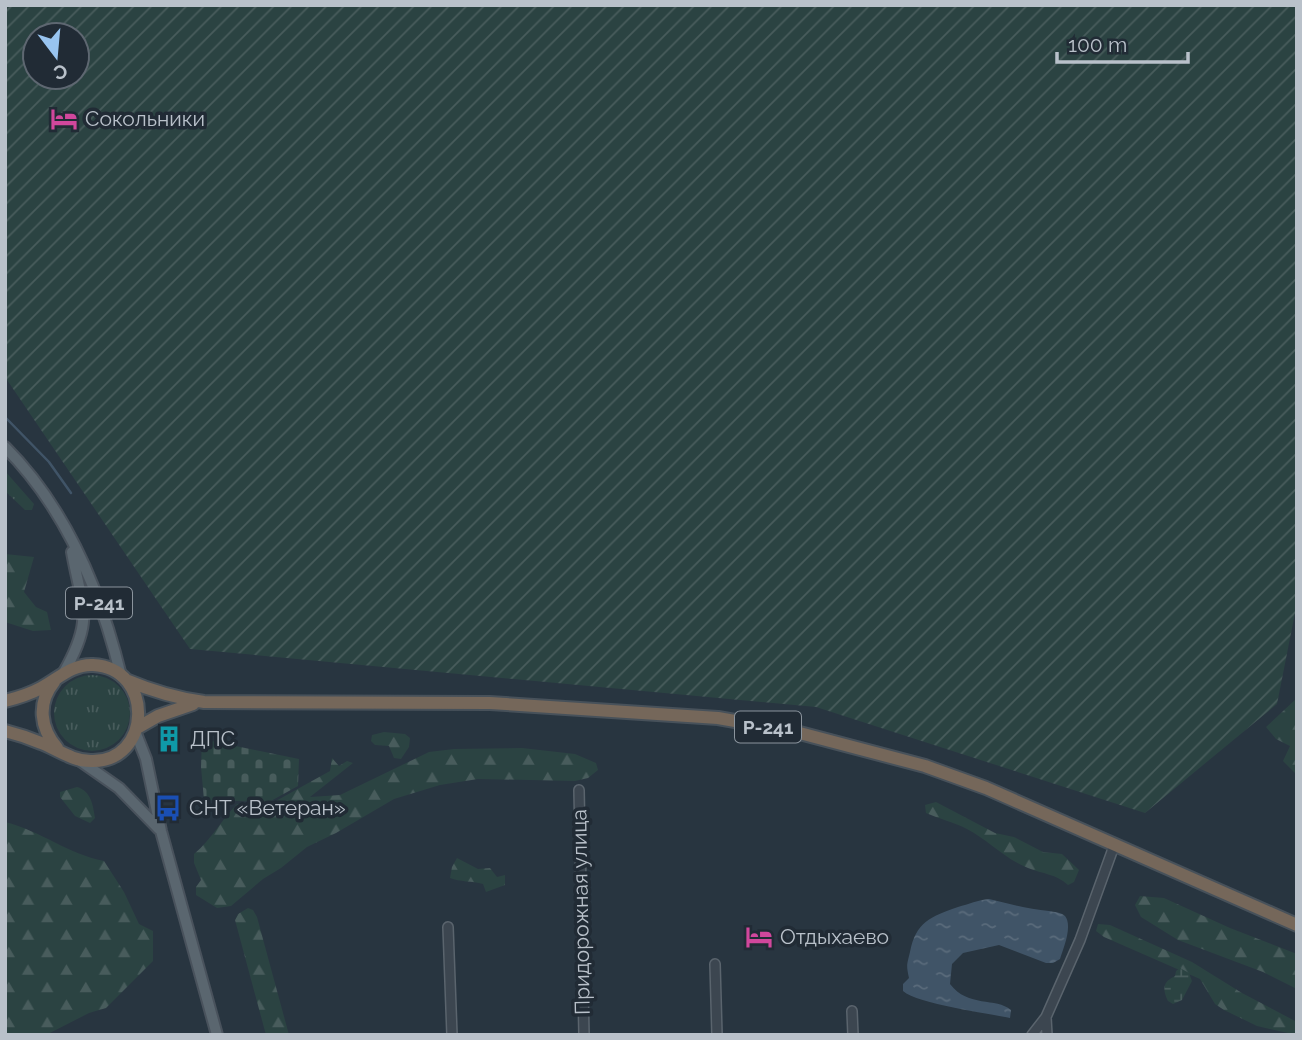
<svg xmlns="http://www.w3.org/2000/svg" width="1302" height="1040" font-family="Raleway,sans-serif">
  <defs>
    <pattern id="grass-tufts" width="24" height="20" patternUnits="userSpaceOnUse" patternTransform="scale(1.75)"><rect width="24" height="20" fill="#2b4342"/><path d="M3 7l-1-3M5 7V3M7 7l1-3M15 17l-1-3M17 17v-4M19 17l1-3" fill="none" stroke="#485c5c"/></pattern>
    <pattern id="forest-firs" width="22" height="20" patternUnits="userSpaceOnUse" patternTransform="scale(1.75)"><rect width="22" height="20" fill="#2b4342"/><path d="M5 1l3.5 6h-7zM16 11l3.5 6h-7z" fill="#485c5c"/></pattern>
    <pattern id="wetland-marsh" width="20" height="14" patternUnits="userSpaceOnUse" patternTransform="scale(1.75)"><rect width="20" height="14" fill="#2b4342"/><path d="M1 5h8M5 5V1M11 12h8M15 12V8" fill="none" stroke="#485c5c"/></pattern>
    <pattern id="cemetery-stones" width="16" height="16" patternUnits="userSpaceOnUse" patternTransform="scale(1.75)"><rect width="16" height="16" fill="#2b4342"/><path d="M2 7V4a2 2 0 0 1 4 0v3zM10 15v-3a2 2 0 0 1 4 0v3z" fill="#485c5c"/></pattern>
    <pattern id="garden-furrows" width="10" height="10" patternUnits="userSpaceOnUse" patternTransform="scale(1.75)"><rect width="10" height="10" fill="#2b4342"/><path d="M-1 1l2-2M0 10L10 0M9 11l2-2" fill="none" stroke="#485c5c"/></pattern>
    <pattern id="water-ripples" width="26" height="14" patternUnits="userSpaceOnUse" patternTransform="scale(1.75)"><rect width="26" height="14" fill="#405467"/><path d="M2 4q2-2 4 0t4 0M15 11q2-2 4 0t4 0" fill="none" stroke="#5a6b7b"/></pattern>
  </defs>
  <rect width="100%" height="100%" fill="#283540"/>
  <path fill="url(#grass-tufts)" d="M5,471L34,504L32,510H25L5,491Z
    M54 713a38 38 0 1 1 76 0a38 38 0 1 1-76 0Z"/>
  <path fill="url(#forest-firs)" d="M5,554L34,557L24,592L36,607L47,612L51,630L33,631L5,622Z
    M1297,698V775L1283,761L1290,746L1276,739L1266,727Z
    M384,732L405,734L410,738L409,747L401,759L394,758L389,746L375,745L371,741L372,735Z
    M522,748L575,754L596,763L598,770L588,778L575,781L478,779L440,785L394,799L336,833L307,847L281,868L263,879L231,906L217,908L196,895V887L201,880L194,863V854C212,839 221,820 237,804H251L265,807L330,771L332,758L339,766L347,761L353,763L310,797L340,795L429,752L454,749Z
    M77,787C91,791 93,805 95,818L90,823L75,816L60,797V792Z
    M936,802L995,833L1014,837L1043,852L1062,854L1079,870L1074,882L1068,885C1056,874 1043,874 1028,868C1005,859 988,840 967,829C954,822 939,819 926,813L925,805Z
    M5,822C41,831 68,854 104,861L124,892L139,924L153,931V961L106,1008L89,1013L46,1035H5Z
    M457,858L478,869L490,868L497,877L505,875V885L486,892L483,884C472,881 460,882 450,878L452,867Z
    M1140,896L1164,898L1230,928L1297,954V989L1263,972L1178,940L1141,917L1135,905Z
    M248,908L253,910L257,917L289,1035H266L235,920L238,914Z
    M1098,924L1110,925L1192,962L1242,993L1297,1022V1035L1257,1026L1224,1010L1215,1004L1200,979L1104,937L1096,931Z"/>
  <path fill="url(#wetland-marsh)" d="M1180,968L1189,973L1192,981L1182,1000L1173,1004L1168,1001C1162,988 1163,982 1175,976L1176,971Z"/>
  <path fill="url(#cemetery-stones)" d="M202,739L299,759L298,786L269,802L204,800L201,767Z"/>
  <path fill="url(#garden-furrows)" fill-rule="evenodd" d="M5,5H1297V603L1277,704L1145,813L816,707L190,649L5,377ZM35,35H77V77H35Z"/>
  <path fill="url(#water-ripples)" d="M989,899C1009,904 1028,909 1049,911C1054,912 1061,912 1065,916C1073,926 1063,949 1060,959L1053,963H1046L999,945L963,953L952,964L950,984C968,1008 996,997 1011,1010L1010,1018C987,1013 918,1004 903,991V984L909,978C906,964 907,965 910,952C916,922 930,917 958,907C969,904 978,900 989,899Z"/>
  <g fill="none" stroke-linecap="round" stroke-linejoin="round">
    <path stroke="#405467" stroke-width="2.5" d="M5,417L49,462L71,493"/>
    <g stroke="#5a646d" stroke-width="12">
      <path id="minor" d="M579,790L584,1035
        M448,927L452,1035
        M715,964L717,1035
        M852,1011L853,1035
        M1046,1017L1047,1035
        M1032,1035L1046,1017L1080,940L1114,846"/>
    </g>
    <g stroke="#49525c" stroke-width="14">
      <path id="major" d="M5,447C66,508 101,593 121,676
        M63,674C95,618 82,609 72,552
        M135,731L146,759L161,831L217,1035
        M79,760L119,788L159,829"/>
    </g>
    <g stroke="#47515a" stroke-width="16">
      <path id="highway" d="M126,680C152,691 175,698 204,702L490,703L718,718L792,731L925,766L986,788L1297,925
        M54,682C37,703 40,728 57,748
        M5,701C17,698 30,694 41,688C58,679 72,664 93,665C155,668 152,763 91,761C72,761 57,749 41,743C29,738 17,734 5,731
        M137,728L158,716L193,704"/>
    </g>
    <use href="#minor" stroke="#3c4650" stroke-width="9"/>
    <use href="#major" stroke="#5a666f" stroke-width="10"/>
    <use href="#highway" stroke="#75675a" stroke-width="12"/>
  </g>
  <defs>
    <g id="hotel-bare" transform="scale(2.1)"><path d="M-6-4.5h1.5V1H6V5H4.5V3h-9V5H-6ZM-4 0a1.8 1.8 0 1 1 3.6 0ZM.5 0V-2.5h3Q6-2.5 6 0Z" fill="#d1479c" stroke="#212b35" stroke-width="2.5" paint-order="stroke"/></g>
    <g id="building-bare" transform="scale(2.1)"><path d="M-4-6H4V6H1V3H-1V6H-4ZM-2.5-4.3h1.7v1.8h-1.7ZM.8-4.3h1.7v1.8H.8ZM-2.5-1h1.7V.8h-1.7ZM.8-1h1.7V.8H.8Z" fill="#0f9aa8" stroke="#212b35" stroke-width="2.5" paint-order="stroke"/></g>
    <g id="bus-bare" transform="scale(2.1)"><path d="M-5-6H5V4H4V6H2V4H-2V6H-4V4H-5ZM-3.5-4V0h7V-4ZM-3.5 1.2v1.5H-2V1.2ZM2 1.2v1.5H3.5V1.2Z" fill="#1a4fb4" stroke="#212b35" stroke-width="2.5" paint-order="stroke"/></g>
  </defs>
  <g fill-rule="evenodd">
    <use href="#hotel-bare" x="64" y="119"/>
    <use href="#building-bare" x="169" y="739"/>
    <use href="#bus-bare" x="168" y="808"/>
    <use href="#hotel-bare" x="759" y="937"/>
  </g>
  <g text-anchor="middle" stroke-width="7" stroke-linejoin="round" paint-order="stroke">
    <g fill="#212b35" stroke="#8b949d" stroke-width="2">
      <rect x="66" y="587.5" width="66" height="31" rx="5"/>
      <rect x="735" y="711.5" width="66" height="31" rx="5"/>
    </g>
    <g font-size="19" font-weight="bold" fill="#b9c1ca">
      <text x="99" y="610">Р-241</text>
      <text x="768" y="734">Р-241</text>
    </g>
    <g font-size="21" fill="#b9c1ca" stroke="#212b35" text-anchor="start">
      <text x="85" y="126">Сокольники</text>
      <text x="190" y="746">ДПС</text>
      <text x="189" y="815">СНТ «Ветеран»</text>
      <text x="780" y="944">Отдыхаево</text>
    </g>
    <g font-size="21" fill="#b9c1ca" stroke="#212b35">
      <text transform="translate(581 912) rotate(-91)" y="7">Придорожная улица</text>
    </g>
  </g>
  <rect width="1302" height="1040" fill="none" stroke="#b9c1ca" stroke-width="14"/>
  <g transform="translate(56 56) rotate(164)"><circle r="33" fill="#212b35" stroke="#5e6771" stroke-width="2"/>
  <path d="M0-5L12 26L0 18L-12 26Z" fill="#98c4f0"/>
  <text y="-10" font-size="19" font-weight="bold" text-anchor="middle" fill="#b9c1ca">С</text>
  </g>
  <path d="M1057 52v10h131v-10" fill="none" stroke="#b9c1ca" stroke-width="3.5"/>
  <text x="1068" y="52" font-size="21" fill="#b9c1ca" stroke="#212b35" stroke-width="5" paint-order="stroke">100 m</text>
</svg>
